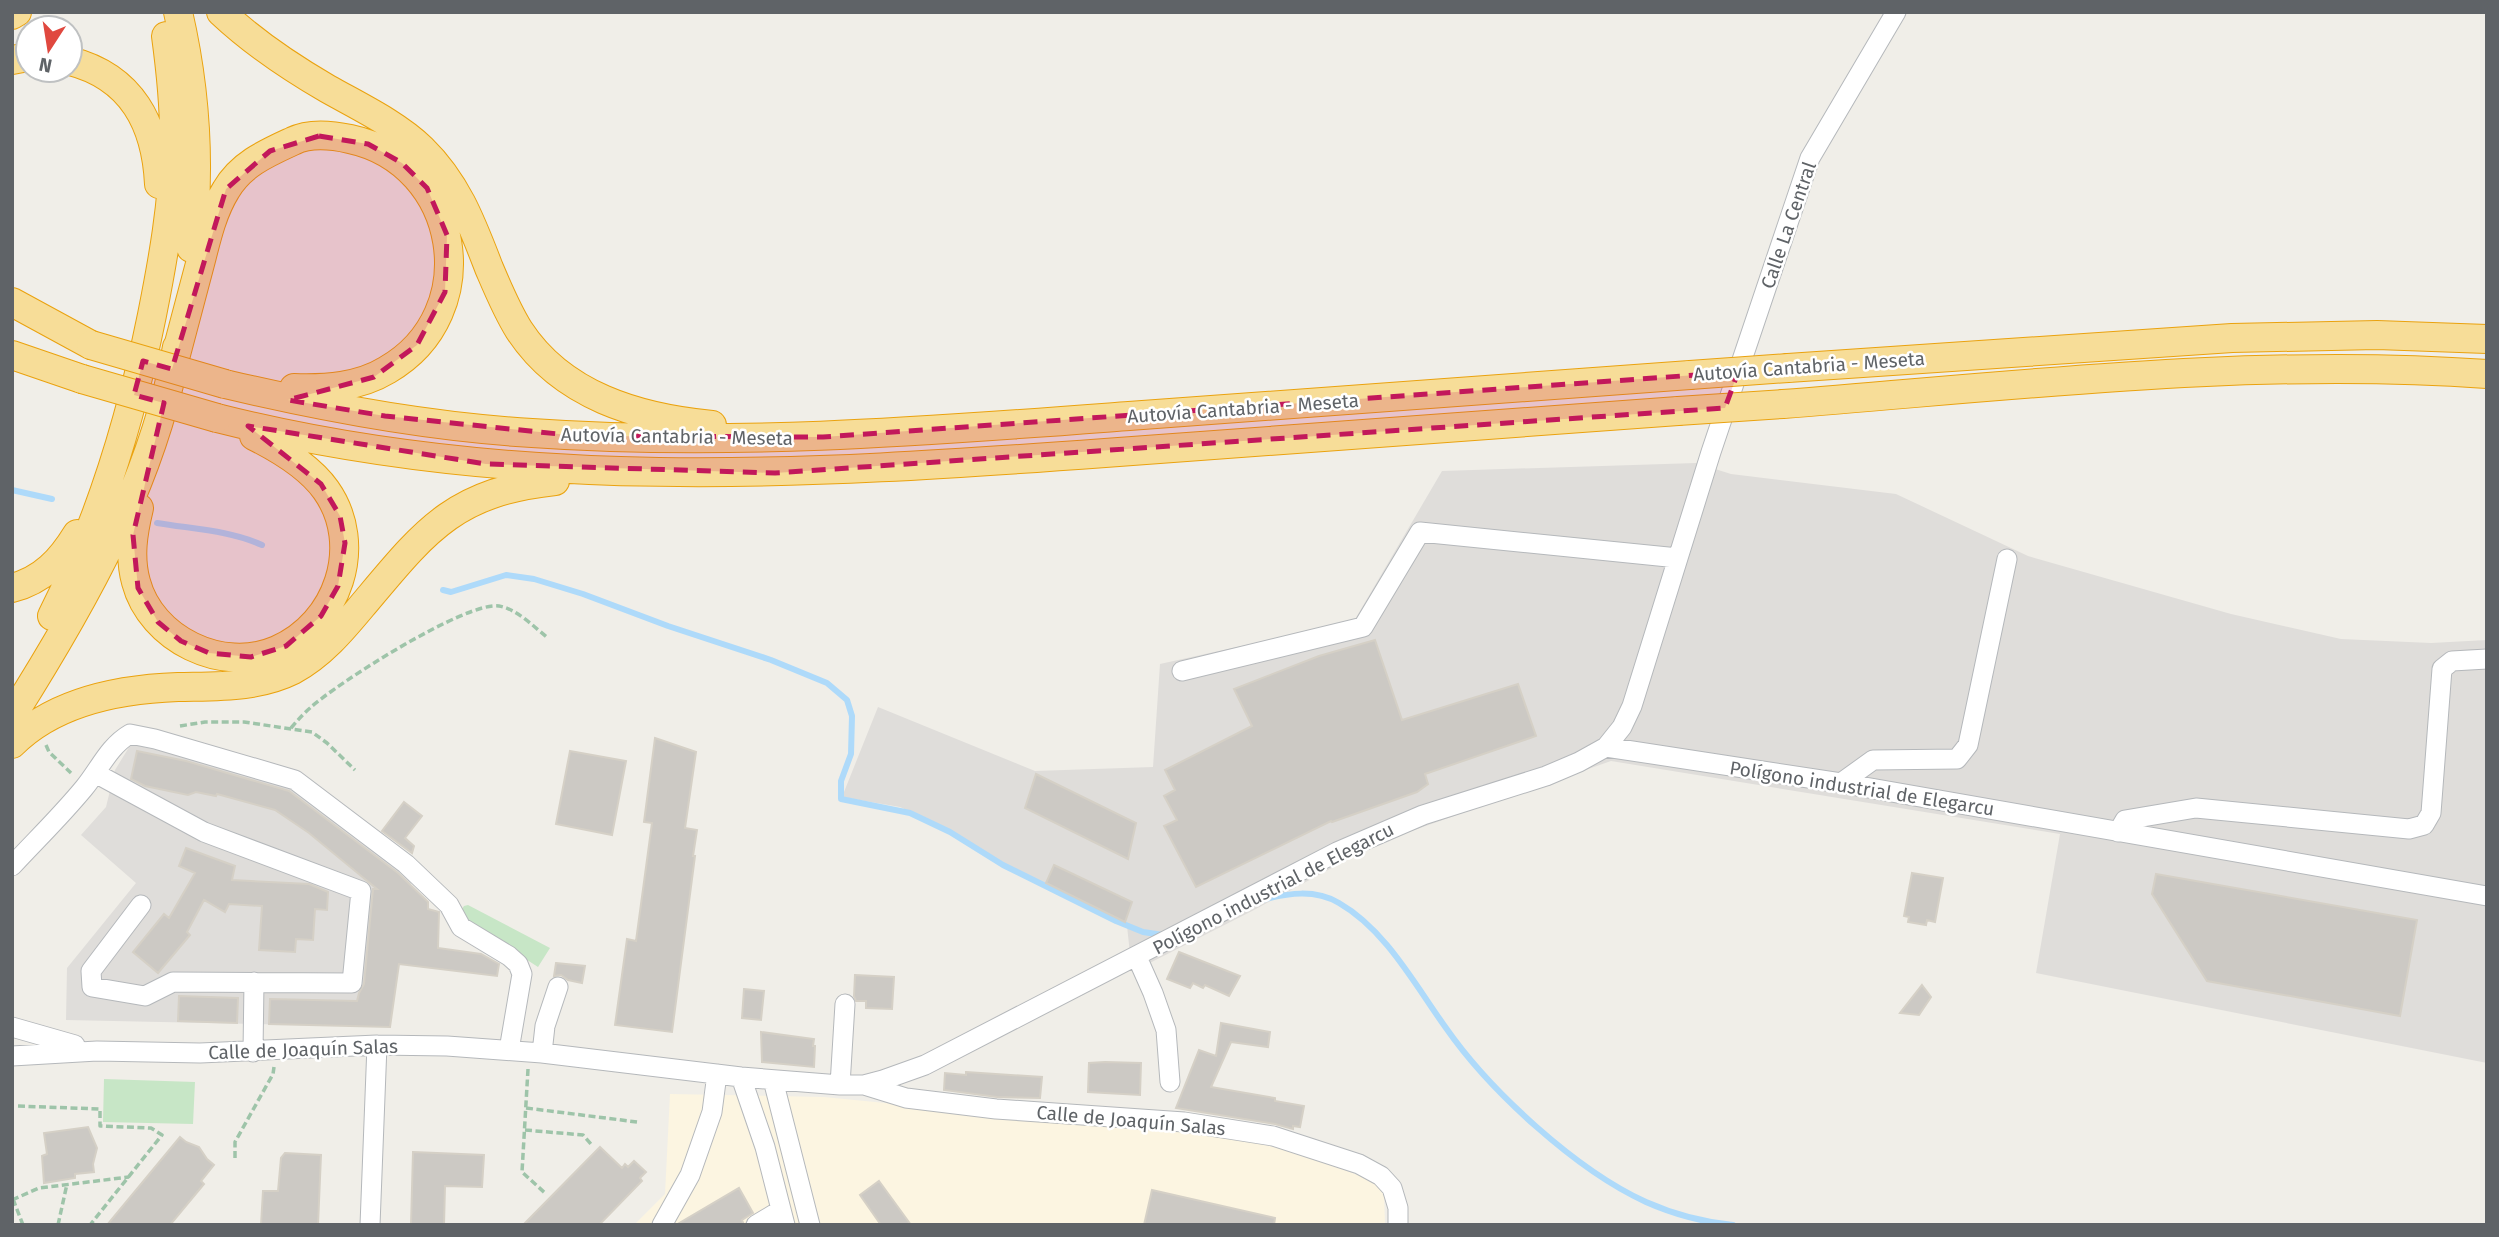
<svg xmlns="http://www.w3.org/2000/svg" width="2499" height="1237" font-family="'Fira Sans',sans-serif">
  <rect width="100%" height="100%" fill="#f0eee8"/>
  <path fill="#fcf5e1" d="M670,1094L824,1097L1212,1135L1292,1150L1376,1182L1384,1194L1385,1225H634L665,1194Z"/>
  <path fill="#dfddda" d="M1696,463L1731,474L1896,494L2028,556L2231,614L2341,639L2431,643L2487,640V1063L2036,973L2060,834L1611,761L1380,842L1254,910L1132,972L1127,926L1004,863L947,828L900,807L842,797L878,707L1035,771L1153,767L1160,664L1354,621L1442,471Z
    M131,744L290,782L412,876L390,1027L66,1020L67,968L136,883L81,835L106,807L115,770Z"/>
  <path fill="#c7e6c6" d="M468,905L550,948L538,967L461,917L460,912L464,906Z
    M104,1079L195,1082L193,1124L103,1122Z"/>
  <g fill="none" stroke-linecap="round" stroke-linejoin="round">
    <path stroke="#aedafa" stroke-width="6" d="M12,490L52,499
      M157,523C192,529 229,530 262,545
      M443,590L451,592L506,575L534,579L583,594L668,626L771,660L827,683L847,700L852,716L851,754L841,781V799L910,813L950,832L1003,865L1116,921L1143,932L1163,935
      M1262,900C1288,893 1315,889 1339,903C1386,930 1415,985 1446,1028C1490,1091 1576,1170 1646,1202C1673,1214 1703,1222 1733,1225"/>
  </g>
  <path fill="#ccc9c4" stroke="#d5d0c6" stroke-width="2" d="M1375,640L1402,720L1518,684L1536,736L1425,774L1428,784L1417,792L1332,822L1331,821L1196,887L1164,826L1177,820L1164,796L1175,790L1165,770L1252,726L1234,689L1319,656Z
    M655,738L696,752L685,828L697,830L693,856H695L672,1032L615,1025L627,939L636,941L652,823L644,822Z
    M137,751L186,761L289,791L398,873L428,902V909L439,912L438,948L481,954L499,964L497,976L399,964L390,1027L269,1024L270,999L357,1001L359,993L364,984L373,889H377L309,833L275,810L217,794L216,796L196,792L188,795L145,786L131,779Z
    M570,751L626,761L612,835L556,824Z
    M1036,774L1136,823L1128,859L1025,808Z
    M404,802L422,816L405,838L414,846L412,853L382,831Z
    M186,848L235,866L232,880L309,884L328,892L327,910L315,909L313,940L296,939L295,952L259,950L262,906L229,904L225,912L204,900L187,932L190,935L158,973L133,952L164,914L169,918L195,873L179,866Z
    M1054,865L1132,902L1125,922L1046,883Z
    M1912,873L1943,878L1935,922L1927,920L1926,925L1908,922L1909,917L1904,916Z
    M2156,874L2417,920L2400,1016L2207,981L2152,894Z
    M1179,952L1240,976L1229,996L1205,985L1203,988L1193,983L1190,988L1167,979Z
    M556,963L585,966L582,983L568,980L561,975L554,976Z
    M855,975L894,977L892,1009L866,1008V1001H856L854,996Z
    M1922,985L1931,997L1919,1015L1900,1013Z
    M744,989L764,991L761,1020L742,1018Z
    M179,996L238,998L237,1023L178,1021Z
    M1221,1023L1270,1032L1268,1047L1231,1042L1211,1087L1275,1098V1101L1304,1106L1300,1127L1293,1126V1129L1275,1124L1176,1108L1199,1050L1216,1056Z
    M761,1032L814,1039L813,1046H815L814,1067L762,1062Z
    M1105,1062L1141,1063L1140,1095L1088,1092L1089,1063Z
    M966,1072L1042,1077L1040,1098L997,1097L944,1090L945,1073L966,1075Z
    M88,1127L97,1148L93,1164L94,1172L75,1174V1178L44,1183L42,1156L47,1154L44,1133Z
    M180,1137L186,1142L199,1147L207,1159L214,1165L201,1181L204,1184L170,1225H107Z
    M600,1147L622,1168L625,1164L628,1167L634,1161L646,1172L640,1178L642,1181L599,1225H523Z
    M413,1152L484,1155L482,1187L445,1186L444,1225H411Z
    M285,1153L321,1155L318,1225H261L263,1191H278L281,1158Z
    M879,1181L911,1225H881L860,1195Z
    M739,1188L753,1213L742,1220L744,1225H676Z
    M1152,1190L1275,1218L1274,1225H1144Z"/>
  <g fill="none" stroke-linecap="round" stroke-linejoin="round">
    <g stroke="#b5b8bb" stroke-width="21">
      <path id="minor" d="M1182,671L1363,627L1420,532L1678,558
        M1606,747L1841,783L2487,896
        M95,773L204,832L361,891L352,983L173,982L145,996L92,987L91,971L141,905
        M1841,783L1873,760L1957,759L1968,745L2007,559
        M2118,832L2125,820L2196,808L2409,829L2424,825L2431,813L2442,669L2452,661L2487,659
        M12,866C36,840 61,816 84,788C99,770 109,746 130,734L155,739L295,780L406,864L449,905L461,927L509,956L518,964L522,974L509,1050
        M1137,957L1153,993L1166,1030L1170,1082
        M12,1027L75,1045
        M253,1052L254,982
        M542,1053L545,1026L558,987
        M12,1056L97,1051L200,1053L377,1045L447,1046L542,1053L741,1077L840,1085H864L883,1080L925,1065L1337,852L1423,815L1546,776L1579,762L1606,747L1622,727L1632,706L1711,452L1810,158L1896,12
        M741,1077L765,1147L785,1225
        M773,1080L810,1225
        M840,1085L845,1004
        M864,1085L906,1098L996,1109L1184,1122L1273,1136L1359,1164L1381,1176L1392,1188L1398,1208V1225
        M370,1225L377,1045
        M662,1225L690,1175L712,1112L717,1074
        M756,1225L781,1210"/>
    </g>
    <g stroke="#eaa20e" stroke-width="30">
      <path id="highway" d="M178,12C196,90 201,168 191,248
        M221,12C254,43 290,67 328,89C360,107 396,124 422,149C457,183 472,224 489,268C498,289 507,311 519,330C562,396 638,418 712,425
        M12,15L17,12
        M12,60L28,57
        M70,61C132,77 156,124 159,184
        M12,302L91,345
        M12,355L82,379
        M174,362C183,328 192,294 201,260C207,236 213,211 226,190C241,164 267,153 293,141C309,133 332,135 350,139C461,163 486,313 387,370C359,387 326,389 294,388
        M1788,368L2232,338L2377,335L2487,339
        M225,384C326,408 428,427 532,433C731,447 930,431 1129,416C1316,403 1503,389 1690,375
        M1783,404C2015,386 2254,357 2487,374
        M217,418C513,493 804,475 1105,453C1296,439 1487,425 1678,411
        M139,508C133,533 129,557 136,582C151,639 222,674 277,650C338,624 365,545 326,490C309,466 280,449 254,436
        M12,588C43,580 61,560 77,534
        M52,616C100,521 131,419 152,315C163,260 173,203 174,147C175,109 171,73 166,36
        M12,716C84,602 153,481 177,347
        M12,744C55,701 120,689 178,687C217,686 257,688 293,670C321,655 342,630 362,606C425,531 453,492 555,481"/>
    </g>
    <path stroke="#9ec4a9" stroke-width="3.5" stroke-dasharray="7 3.5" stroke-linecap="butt" d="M180,726L205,722H244L312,732L327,743L355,770
      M291,728C297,721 303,714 310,708C336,684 466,601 499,606C517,609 534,627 548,638
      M46,745L49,752L71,773
      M528,1069L522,1172L545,1193
      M18,1106L100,1109V1126L151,1128L162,1135L90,1225
      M526,1108L637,1122
      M525,1130L583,1135L591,1144
      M235,1158V1142L273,1074L274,1067
      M13,1199L23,1225
      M12,1200L39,1188L129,1177
      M58,1225L67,1184"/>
    <use href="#minor" stroke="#fff" stroke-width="19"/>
    <use href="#highway" stroke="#f7dd98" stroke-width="28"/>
    <g stroke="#eaa20e" stroke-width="30" stroke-linecap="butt">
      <path id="highway-bridge" d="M91,345L225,384
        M1690,375L1788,368
        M82,379L217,418
        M1678,411L1783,404"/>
    </g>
    <use href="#highway-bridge" stroke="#f7dd98" stroke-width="28"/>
  </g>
  <path fill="#c2185b" fill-opacity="0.2" stroke="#c2185b" stroke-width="5" stroke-dasharray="14 9" stroke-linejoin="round" d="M319,136L368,144L402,163L427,188L447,235L445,292L417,345L374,377L288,400L385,416L578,436L823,437L1738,372L1725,408L775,473L486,464L248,426L321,484L340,516L345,543L338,586L321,616L286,646L251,657L209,653L181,641L158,622L138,588L133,535L164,403L134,395L143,361L172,369L226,189L270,151Z"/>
  <g text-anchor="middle" stroke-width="5" stroke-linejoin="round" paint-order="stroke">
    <g font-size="19" fill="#5f6367" stroke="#fff">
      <text transform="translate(1788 225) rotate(-71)" y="7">Calle La Central</text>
      <text transform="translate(1809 366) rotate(-4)" y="7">Autovía Cantabria - Meseta</text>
      <text transform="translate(1243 408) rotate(-4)" y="7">Autovía Cantabria - Meseta</text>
      <text transform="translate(677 436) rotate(1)" y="7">Autovía Cantabria - Meseta</text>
      <text transform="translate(1862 788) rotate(9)" y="7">Polígono industrial de Elegarcu</text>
      <text transform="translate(1273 888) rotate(-27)" y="7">Polígono industrial de Elegarcu</text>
      <text transform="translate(303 1049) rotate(-2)" y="7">Calle de Joaquín Salas</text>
      <text transform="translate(1131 1120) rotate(5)" y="7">Calle de Joaquín Salas</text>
    </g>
  </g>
  <rect width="2499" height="1237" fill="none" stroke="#5f6367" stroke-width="28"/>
  <g transform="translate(49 49) rotate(192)"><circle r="33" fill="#ffffff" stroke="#bfc1c2" stroke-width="2"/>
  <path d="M0-5L12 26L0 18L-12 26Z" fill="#e0483f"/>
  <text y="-10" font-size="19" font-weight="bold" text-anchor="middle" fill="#5f6367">N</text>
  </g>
</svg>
